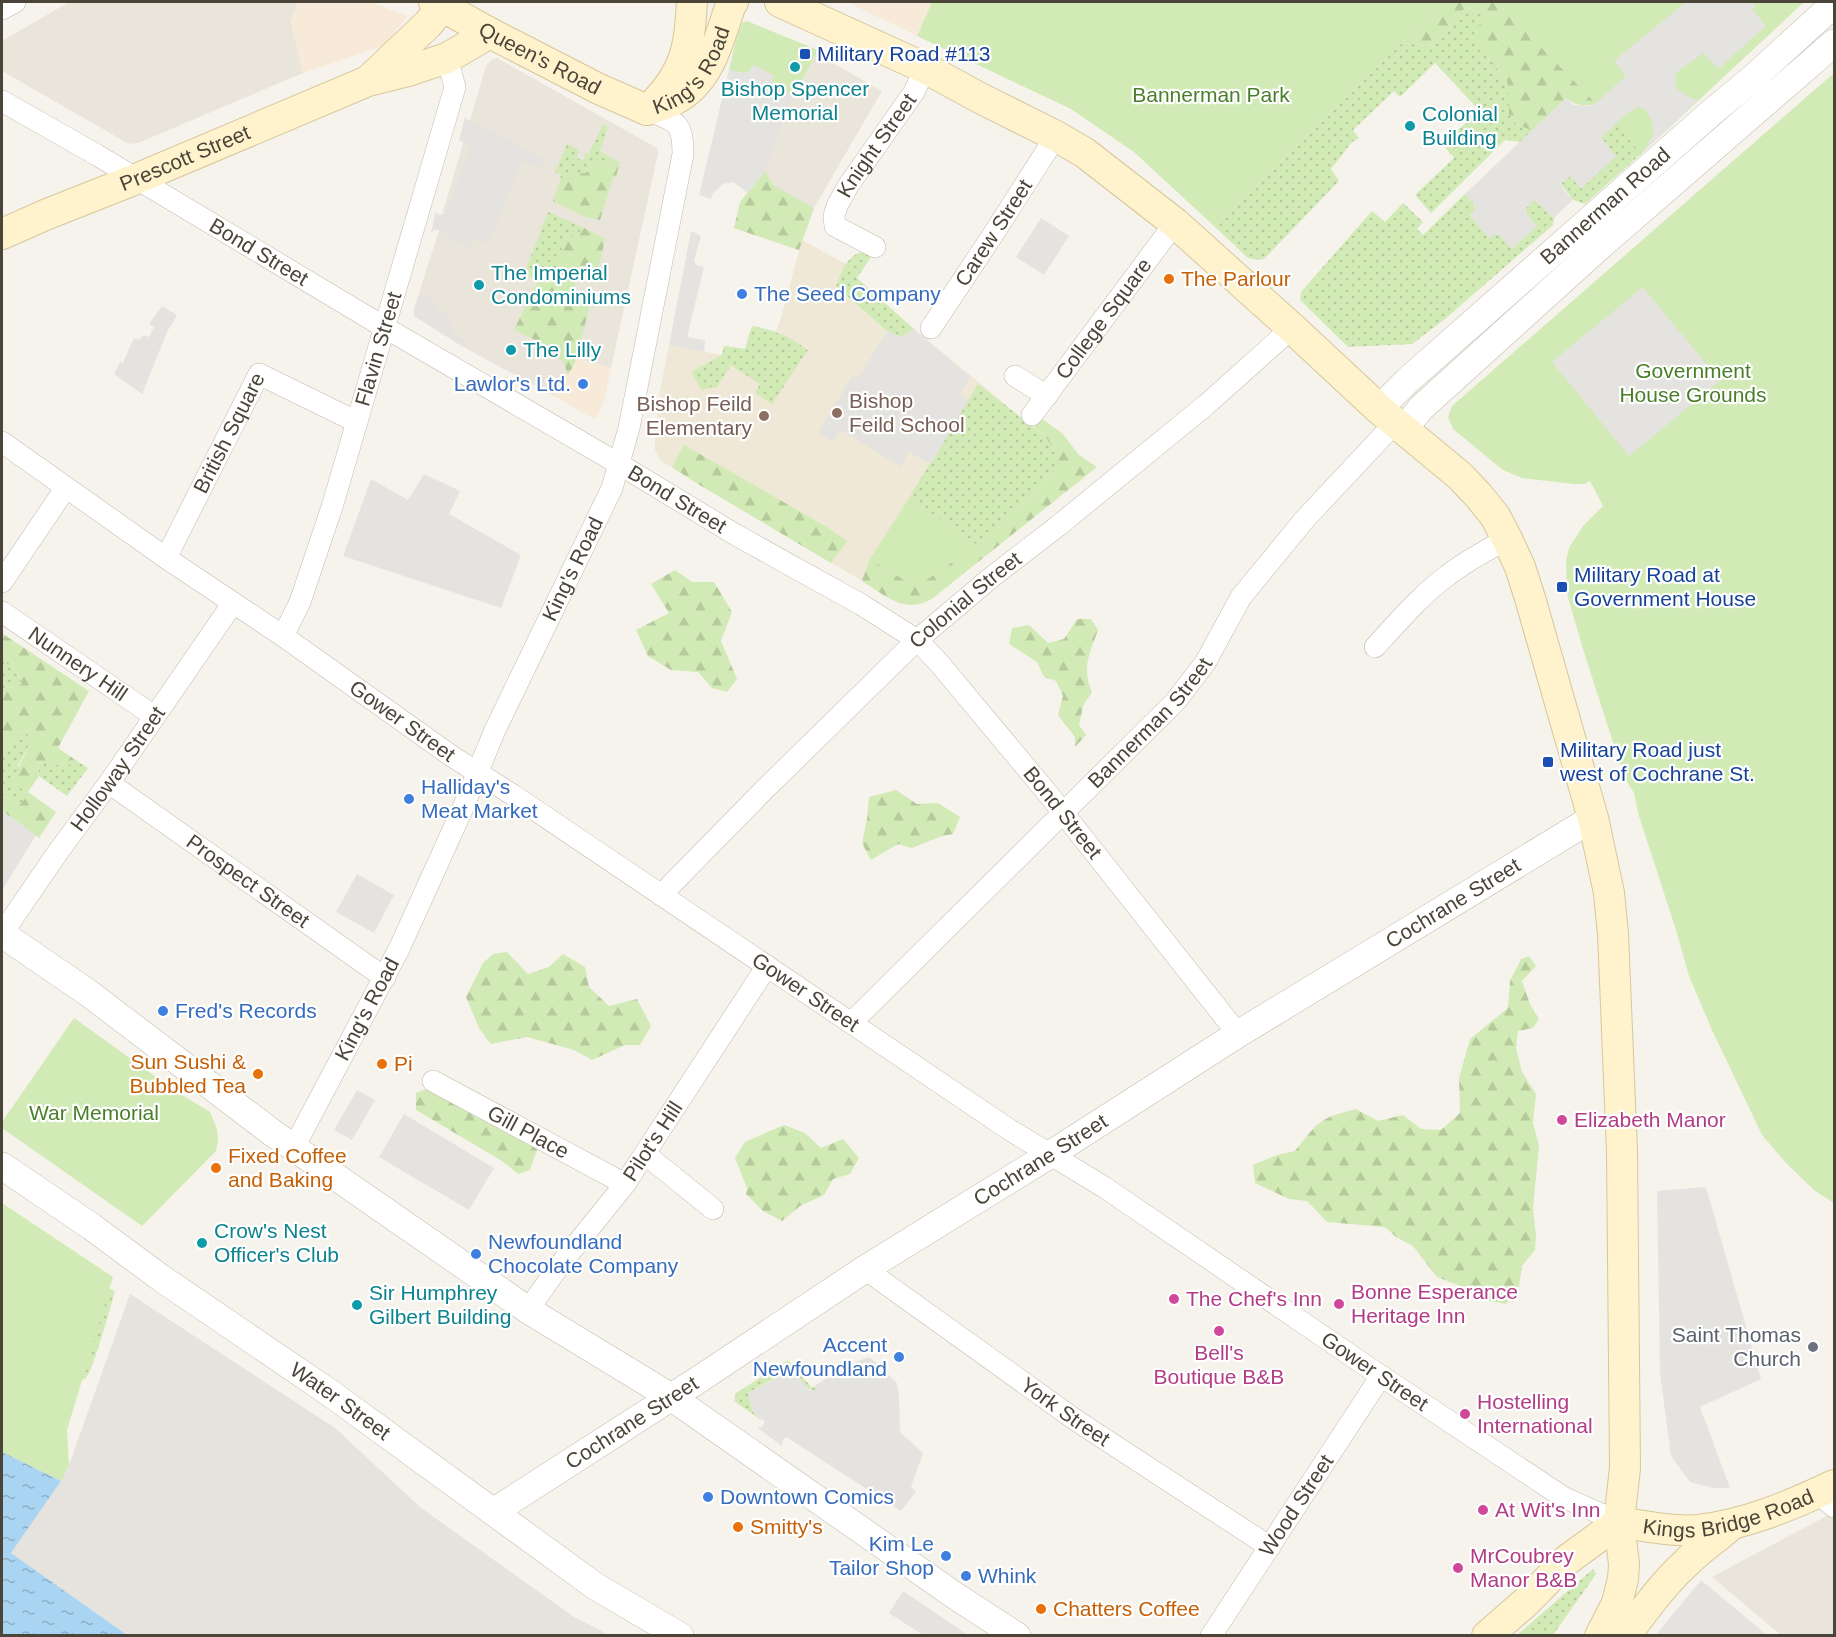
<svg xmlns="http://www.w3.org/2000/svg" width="1836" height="1637" font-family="Helvetica,sans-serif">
  <defs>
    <pattern id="grass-dots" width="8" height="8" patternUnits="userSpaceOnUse" patternTransform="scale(1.5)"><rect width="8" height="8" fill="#d2eab5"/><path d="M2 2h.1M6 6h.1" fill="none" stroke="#b6ca9c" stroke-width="1.8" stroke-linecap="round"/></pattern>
    <pattern id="forest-firs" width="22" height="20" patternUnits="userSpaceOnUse" patternTransform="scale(1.5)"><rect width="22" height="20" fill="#d2eab5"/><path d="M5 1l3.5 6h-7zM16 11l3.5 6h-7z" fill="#b6ca9c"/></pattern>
    <pattern id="water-ripples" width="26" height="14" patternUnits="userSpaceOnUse" patternTransform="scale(1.5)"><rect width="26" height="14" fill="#a9d4f2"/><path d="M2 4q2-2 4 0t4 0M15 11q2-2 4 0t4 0" fill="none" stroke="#8caec5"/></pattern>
  </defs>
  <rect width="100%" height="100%" fill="#f6f3ec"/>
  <path fill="#eae5da" d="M69,2H298L291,22L303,73L138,143L129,144L2,71V41Z
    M818,50L831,62L882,91L814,208L799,250L734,228L765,171L794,96Z
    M497,58L657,148L658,153L611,368L576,358L575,363L554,396L465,348L414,316V309L439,230L442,215L486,66L491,60Z
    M1834,1512V1635H1781L1712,1577Z"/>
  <path fill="#f7ead8" d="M298,2H370L408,16L383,46L303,73L291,22Z
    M847,2H932L917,36Z
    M576,358L611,368L605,397L597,418L594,419L554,396L575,363Z"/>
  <path fill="#e6e2dd" d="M130,1294L335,1428L421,1508L574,1617L609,1635H127L11,1553L61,1481L69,1465Z"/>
  <path fill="#efe8d6" d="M802,240L846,264L836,286L887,331L914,329L999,399L1057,454L933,598L924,603L912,605L901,604L892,600L862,581L693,481L660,460L655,450V435L659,396L669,345L722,355L724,346L745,349L752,326L776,331L780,321Z"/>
  <path fill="url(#grass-dots)" d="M1466,7L1485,16V54L1507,81L1509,95L1510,114L1515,123L1532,131L1521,142L1505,140L1431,213L1415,195L1454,158L1443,145L1479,110L1435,63L1400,97L1394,91L1353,130L1359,138L1352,142L1331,169L1339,181L1264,259L1257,260L1248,258L1214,226L1402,43L1430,46L1444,35L1456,15Z
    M1630,111L1653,136L1641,154L1585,204L1573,200L1561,184L1570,176L1582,188L1601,137Z
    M603,124L608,127L600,151L620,163L619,165L599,163L593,166L586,173C575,173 569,179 560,180L561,175L555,173L567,144L579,150L577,158L583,161L586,153L589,154Z
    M1465,194L1474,203L1475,210L1470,215L1489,237L1498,234L1527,214L1525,209L1535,200L1554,218L1553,225L1445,319L1412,344L1348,347L1300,300L1301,292L1372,211L1385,222L1403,203L1423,222L1417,229L1423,235Z
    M548,212L584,228L580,232L569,239L565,275C555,278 547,277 538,281L524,274Z
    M862,252L871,257L857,278L914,329L901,337L887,331L836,286C842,272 846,256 862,252Z
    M752,326C776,331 788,336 808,350L772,404L755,393L760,384L731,365L716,388L712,387L702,390L691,372L722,355L724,346L745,349Z
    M978,384L1045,436L1057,454V471L998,528L977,545L909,498Z
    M2,660L16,670L22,684L2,689Z
    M27,730L29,745L18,766L28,792L24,800L19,805L2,794V749H9L17,733Z
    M74,759L88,768L67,796L39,776L38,762L68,766Z
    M108,1288L115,1291C111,1305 93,1371 86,1378C82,1381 81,1380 77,1381Z
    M788,1360L812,1388L815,1386L817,1390C805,1391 799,1378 792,1369L748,1393L753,1412L764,1422L734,1401L736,1393Z
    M1593,1569L1596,1574L1553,1635H1517Z"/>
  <path fill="url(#forest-firs)" d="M1444,2H1497L1596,103C1585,108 1575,105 1566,98L1532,131L1515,123L1509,114V95L1507,81L1485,54L1474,33L1485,16L1467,7L1456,15L1444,35L1430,46L1402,43Z
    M599,163L619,165L616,177H613L600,220L583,216L553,201L560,180C569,179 575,173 586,173L593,166Z
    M765,171L773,185L814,208L799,250L734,228L740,202Z
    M584,228L605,239L596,281L577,276L574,290L585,294L582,303L590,305L575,363L568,375L563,361L549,353L551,347L514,330L538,281C547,277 555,278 564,275C558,262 557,250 569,240C574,235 580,234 584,228Z
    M1042,419L1062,433L1079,455L1097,467L933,598C905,615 886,596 862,581L870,559L916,587L977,545L998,528L1057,471V454L1045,436L1034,427Z
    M684,445L827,527L847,541L831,563L693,481L672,467Z
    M675,570L692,582H714L732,612L721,641L737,679L727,692L712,688L698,672L671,670L648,656L636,630L669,613L651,584Z
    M1077,619H1091L1098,630C1090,652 1081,669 1092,692L1083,706L1079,725L1086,735L1075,747V737L1058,715L1063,696L1056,681L1044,677L1037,662L1009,644L1012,628L1029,625L1048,643L1064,639Z
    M3,634L89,691L58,748L74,759L68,766L38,762L39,776L28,792L56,812L39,838L2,811V794L19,805L24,800L28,792L11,784L29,745L27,730L17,733L9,749H2V689L22,684L16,670L2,660V637Z
    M896,790L917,804L938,803L960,817L953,834L942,836L912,848L898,844L871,860L862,843L867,819L869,797Z
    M507,952L528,974L549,967L563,954L585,967L589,987L609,1006L637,999L651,1026L640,1045H625L592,1060L574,1050L527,1037L491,1044L479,1028L466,997L483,963L493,954Z
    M1529,956L1536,966L1522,981L1530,1004L1539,1019L1533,1028L1518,1031L1516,1048L1522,1072L1536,1094L1533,1123L1539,1146L1533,1208L1536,1235L1535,1250L1522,1266L1519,1286L1506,1304L1478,1299L1458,1285L1437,1277L1413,1246L1396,1237L1385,1227L1327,1222L1307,1201L1289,1199L1255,1183L1253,1165L1277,1155L1295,1151C1318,1122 1319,1118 1356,1109L1378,1121L1403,1115L1421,1129L1441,1130L1460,1113L1459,1078L1470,1039L1508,1008L1510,981L1521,959Z
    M429,1088L538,1147L530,1170L518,1174L502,1161L416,1110V1093Z
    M784,1125L805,1133L821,1148L843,1139L859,1158L850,1174L833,1179L824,1195L800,1206L782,1221L763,1211L746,1194L747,1188L735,1158L745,1142Z"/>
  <path fill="#d2eab5" d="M932,2H1444L1214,226L1134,152L1071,109L917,36Z
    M1497,2H1804L1641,154L1615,123Z
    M747,21L818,50L794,96L776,87L754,65L749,72L744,73L729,70L735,44L742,23Z
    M1834,73V1203L1815,1191L1787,1164L1762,1135L1712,1030L1689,976L1676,930L1639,816L1634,793L1626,780L1609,730L1583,649L1567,594L1566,561L1569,548L1583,526L1603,506L1590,481L1584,484H1574L1522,478L1503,470L1453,429L1448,417L1452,406Z
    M909,498L977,545L916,587L870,559Z
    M74,1018L177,1092L210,1112L217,1129L218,1140L216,1151L142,1226L2,1128V1122Z
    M2,1203L113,1277L67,1430L69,1465L61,1481L2,1452Z"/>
  <path fill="#e5e3e0" d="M1686,2H1752L1756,5L1752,9L1766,26L1718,69L1703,53L1677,72L1675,81L1678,90L1693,99H1699L1641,154L1653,136L1652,122L1646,110L1640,107L1630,111L1601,137L1616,156L1581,189L1570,176L1561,184L1564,190L1573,200L1554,218L1535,200L1525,209L1527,215L1537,226L1512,249L1498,234L1489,238L1470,215L1475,210L1474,203L1465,194L1566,98L1574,105L1590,106L1596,103L1626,76L1614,61Z
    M754,65L773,75L772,83L776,87L794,96L765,171L748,193L733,182L723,184L713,193L711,199L699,195L729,70L744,73L749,72Z
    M465,116L466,119L518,143L517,147L546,159L541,169L522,161L488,244L474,238L470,248L446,236L439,230H434L431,233L436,211L437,214L442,215L445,213L469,153L468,143L459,141Z
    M1041,218L1069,236L1044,275L1016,257Z
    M691,231L701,236L694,261L696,265L704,267L687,337L705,340L704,352L669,345Z
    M1643,287L1720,381L1629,456L1552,362Z
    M420,293L437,301L435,308L452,319L450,331L468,342L465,348L414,316V309Z
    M162,306L177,315L167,332L142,394L114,374L120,362L123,363L134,338L139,340L143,335L149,337L154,327L149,324Z
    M914,329L970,377L960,394L968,401L931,464L909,452L901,467L841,430L833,442L818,433L853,375L858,378L887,331L901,337Z
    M424,474L460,491L449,514L521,555L501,608L343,556L371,479L408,500Z
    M2,811L36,835L3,889H2Z
    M357,874L394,895L374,933L336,912Z
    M357,1090L375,1100L352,1140L334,1130Z
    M404,1114L494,1168L469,1210L379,1157Z
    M1706,1187L1761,1379L1700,1407L1730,1488H1713L1690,1482L1671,1456L1660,1373L1657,1191Z
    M868,1357L873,1360L897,1383L899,1395L900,1432L923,1453L911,1487L916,1492L901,1511L786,1437L783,1440L782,1446L757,1428L762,1427L765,1421L753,1412L748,1393L793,1369L806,1387L810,1390H817L815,1386L828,1377L835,1378L854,1363Z
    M1701,1580L1767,1635H1656Z
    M903,1591L968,1635H923L889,1613Z"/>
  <path fill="url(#water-ripples)" d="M2,1452L61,1481L11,1553L127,1635H2Z"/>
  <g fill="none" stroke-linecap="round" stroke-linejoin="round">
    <g stroke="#c2bbae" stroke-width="22">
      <g id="minor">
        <path d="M2,9L15,2"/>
        <path id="s1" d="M2,101L97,155L384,327L619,464L736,535L862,605L917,640L939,663L1049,795L1238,1034"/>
        <path id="s2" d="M875,247L835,226L834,216L837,206L848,186L914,92L925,68"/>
        <path id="s3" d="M931,328L996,230L1056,136"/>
        <path d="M1015,376L1047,396"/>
        <path id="s4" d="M1032,415L1175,223"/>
        <path id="s5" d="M2,442L166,558L283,636L453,757L513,795L1010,1130L1104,1187L1381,1376L1563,1497L1619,1522"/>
        <path id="s6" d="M166,558L259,374L357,422"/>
        <path d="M2,582L65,489"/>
        <path id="s7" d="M2,612L154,716"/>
        <path id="s8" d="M283,636L300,602L332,507L455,87L447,58"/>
        <path d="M1375,647C1398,622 1421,595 1448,575C1466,561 1487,550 1507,539"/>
        <path id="s9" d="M109,783L385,978"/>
        <path id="s10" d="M661,895L762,792L917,640L993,576L1058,526L1206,405L1292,328"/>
        <path id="s11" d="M3,935L10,922L58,852L109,783L233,603"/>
        <path id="s12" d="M851,1023L1175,702L1205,663L1241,597L1305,519L1395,423"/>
        <path id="s13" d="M433,1081L625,1184"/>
        <path id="s14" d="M294,1147L399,949L462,810L495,730L612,488L629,428L683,154C683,121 676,122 647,110"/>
        <path d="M645,1154L713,1209"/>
        <path id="s15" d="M865,1269L1077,1421L1270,1547"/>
        <path id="s16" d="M528,1310L559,1266L625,1184L767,966"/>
        <path d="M1817,1493L1834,1507"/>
        <path id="s17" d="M1211,1636L1381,1376"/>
      </g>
    </g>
    <g stroke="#c2bbae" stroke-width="28">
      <g id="tertiary">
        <path id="s18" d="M1379,409L1408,380L1712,112L1752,79L1834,4"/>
        <path d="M1403,430L1421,408L1599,247L1834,43"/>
        <path d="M2,934L87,992L274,1134L528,1310L671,1397L954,1595L1017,1636"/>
        <path id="s19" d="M2,1166L92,1227L161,1278L330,1393L595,1586L680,1636"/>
        <path id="s20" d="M493,1512L698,1380L865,1269L1051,1154L1238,1034L1593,818"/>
      </g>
    </g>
    <g stroke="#d6c79b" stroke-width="32">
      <g id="secondary">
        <path id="s21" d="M434,2L490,33L599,89L647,110"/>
        <path d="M780,2L925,68L980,98L1056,136L1085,153L1175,223L1292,328L1379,409L1460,476L1478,495L1495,516L1507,539L1520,567L1530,598L1593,818L1609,893L1613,934L1622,1151L1625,1468L1619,1522L1624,1564L1623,1579L1617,1603L1600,1636"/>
        <path d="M370,79L428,24L446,2"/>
        <path d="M654,104C687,69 689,47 692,2"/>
        <path id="s22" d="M647,110C656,107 666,104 674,100C710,82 719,39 731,4L733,2"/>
        <path id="s23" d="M2,234L45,215L136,179L368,81L408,71L447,58L490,33"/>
        <path id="s24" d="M1619,1522C1645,1526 1671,1532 1698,1530C1745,1525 1792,1505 1834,1485"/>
        <path d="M1487,1636L1527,1601L1567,1560L1619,1522"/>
        <path d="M1625,1636C1644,1611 1662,1585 1685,1564C1699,1549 1716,1539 1731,1525"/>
      </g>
    </g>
    <use href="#minor" stroke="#fff" stroke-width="21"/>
    <use href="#tertiary" stroke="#fff" stroke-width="27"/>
    <use href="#secondary" stroke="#fff3cd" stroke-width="30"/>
  </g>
  <g fill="#1a4fb4" stroke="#fff" stroke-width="2">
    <rect x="799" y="48" width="12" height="12" rx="3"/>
    <rect x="1556" y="581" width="12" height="12" rx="3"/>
    <rect x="1542" y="756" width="12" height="12" rx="3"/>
  </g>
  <g fill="#0f9aa8" stroke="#fff" stroke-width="2">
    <circle cx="795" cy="67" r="6"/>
    <circle cx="1410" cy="126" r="6"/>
    <circle cx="479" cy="285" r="6"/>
    <circle cx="511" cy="350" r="6"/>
    <circle cx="202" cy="1243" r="6"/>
    <circle cx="357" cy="1305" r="6"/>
  </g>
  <g fill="#e8710a" stroke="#fff" stroke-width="2">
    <circle cx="1169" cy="279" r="6"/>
    <circle cx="382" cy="1064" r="6"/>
    <circle cx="258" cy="1074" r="6"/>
    <circle cx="216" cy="1168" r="6"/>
    <circle cx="738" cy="1527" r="6"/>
    <circle cx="1041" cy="1609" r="6"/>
  </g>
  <g fill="#3f7fe0" stroke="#fff" stroke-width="2">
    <circle cx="742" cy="294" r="6"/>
    <circle cx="583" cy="384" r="6"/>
    <circle cx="409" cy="799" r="6"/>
    <circle cx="163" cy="1011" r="6"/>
    <circle cx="476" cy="1254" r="6"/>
    <circle cx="899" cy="1357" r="6"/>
    <circle cx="708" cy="1497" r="6"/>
    <circle cx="946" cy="1556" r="6"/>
    <circle cx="966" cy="1576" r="6"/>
  </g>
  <g fill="#8d6e63" stroke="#fff" stroke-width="2">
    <circle cx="837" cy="413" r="6"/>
    <circle cx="764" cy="416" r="6"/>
  </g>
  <g fill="#d1479c" stroke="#fff" stroke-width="2">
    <circle cx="1562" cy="1120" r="6"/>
    <circle cx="1174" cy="1299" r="6"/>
    <circle cx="1339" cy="1304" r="6"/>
    <circle cx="1219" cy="1331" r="6"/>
    <circle cx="1465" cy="1414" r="6"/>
    <circle cx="1483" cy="1510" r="6"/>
    <circle cx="1458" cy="1568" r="6"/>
  </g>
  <circle fill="#6b7280" stroke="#fff" stroke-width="2" cx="1813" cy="1347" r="6"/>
  <g text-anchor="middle" stroke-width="4.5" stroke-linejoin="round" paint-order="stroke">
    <g font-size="21" fill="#164399" stroke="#fff" text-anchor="start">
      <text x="817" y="61">Military Road #113</text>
      <text x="1574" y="582">Military Road at<tspan x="1574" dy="24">Government House</tspan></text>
      <text x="1560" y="757">Military Road just<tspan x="1560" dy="24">west of Cochrane St.</tspan></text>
    </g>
    <g font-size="21" fill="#4b4439" stroke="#fff">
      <text dy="7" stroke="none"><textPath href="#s21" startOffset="120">Queen's Road</textPath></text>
      <text dy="7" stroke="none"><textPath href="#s22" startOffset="63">King's Road</textPath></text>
      <text dy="7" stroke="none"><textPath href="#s2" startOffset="138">Knight Street</textPath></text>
      <text dy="7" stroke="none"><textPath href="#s23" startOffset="198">Prescott Street</textPath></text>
      <text dy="7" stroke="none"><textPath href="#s18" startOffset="304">Bannerman Road</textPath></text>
      <text dy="7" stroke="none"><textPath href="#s3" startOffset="114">Carew Street</textPath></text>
      <text dy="7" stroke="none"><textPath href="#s1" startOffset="298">Bond Street</textPath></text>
      <text dy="7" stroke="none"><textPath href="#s4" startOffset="120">College Square</textPath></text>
      <text dy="7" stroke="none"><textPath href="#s8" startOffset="303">Flavin Street</textPath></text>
      <text dy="7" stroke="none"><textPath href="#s6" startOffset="140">British Square</textPath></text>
      <text dy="7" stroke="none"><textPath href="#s1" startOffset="784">Bond Street</textPath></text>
      <text dy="7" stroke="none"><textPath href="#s14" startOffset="642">King's Road</textPath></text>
      <text dy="7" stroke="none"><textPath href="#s10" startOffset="424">Colonial Street</textPath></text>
      <text dy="7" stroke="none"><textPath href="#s7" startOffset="92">Nunnery Hill</textPath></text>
      <text dy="7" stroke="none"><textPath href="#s5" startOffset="488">Gower Street</textPath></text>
      <text dy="7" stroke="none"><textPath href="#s12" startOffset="424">Bannerman Street</textPath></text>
      <text dy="7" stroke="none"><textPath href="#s11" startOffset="202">Holloway Street</textPath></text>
      <text dy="7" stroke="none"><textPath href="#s1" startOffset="1288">Bond Street</textPath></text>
      <text dy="7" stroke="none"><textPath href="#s9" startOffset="170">Prospect Street</textPath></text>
      <text dy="7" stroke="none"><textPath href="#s20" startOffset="1137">Cochrane Street</textPath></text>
      <text dy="7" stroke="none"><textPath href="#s5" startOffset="974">Gower Street</textPath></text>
      <text dy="7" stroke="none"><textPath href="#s14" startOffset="156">King's Road</textPath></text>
      <text dy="7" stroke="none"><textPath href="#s13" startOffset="108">Gill Place</textPath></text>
      <text dy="7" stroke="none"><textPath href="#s16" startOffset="210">Pilot's Hill</textPath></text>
      <text dy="7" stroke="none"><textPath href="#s20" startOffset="651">Cochrane Street</textPath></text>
      <text dy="7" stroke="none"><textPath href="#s5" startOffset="1658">Gower Street</textPath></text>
      <text dy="7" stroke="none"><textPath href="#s19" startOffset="412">Water Street</textPath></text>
      <text dy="7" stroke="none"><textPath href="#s15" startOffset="246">York Street</textPath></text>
      <text dy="7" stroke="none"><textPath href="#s20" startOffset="165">Cochrane Street</textPath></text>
      <text dy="7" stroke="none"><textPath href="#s17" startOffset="156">Wood Street</textPath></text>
      <text dy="7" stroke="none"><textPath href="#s24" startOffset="112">Kings Bridge Road</textPath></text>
    </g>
    <g font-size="21" fill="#0d838f" stroke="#fff" text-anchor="start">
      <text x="795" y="96" text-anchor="middle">Bishop Spencer<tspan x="795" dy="24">Memorial</tspan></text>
      <text x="1422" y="121">Colonial<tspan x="1422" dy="24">Building</tspan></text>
      <text x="491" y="280">The Imperial<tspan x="491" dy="24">Condominiums</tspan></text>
      <text x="523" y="357">The Lilly</text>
      <text x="214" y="1238">Crow's Nest<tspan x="214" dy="24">Officer's Club</tspan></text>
      <text x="369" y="1300">Sir Humphrey<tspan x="369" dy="24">Gilbert Building</tspan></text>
    </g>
    <g font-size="21" fill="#4a7f2a" stroke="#fff">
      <text x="1211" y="102">Bannerman Park</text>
      <text x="1693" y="378">Government<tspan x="1693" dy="24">House Grounds</tspan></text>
      <text x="94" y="1120">War Memorial</text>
    </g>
    <g font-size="21" fill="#c56008" stroke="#fff" text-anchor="start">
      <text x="1181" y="286">The Parlour</text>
      <text x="246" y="1069" text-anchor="end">Sun Sushi &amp;<tspan x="246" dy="24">Bubbled Tea</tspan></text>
      <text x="394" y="1071">Pi</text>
      <text x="228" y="1163">Fixed Coffee<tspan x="228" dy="24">and Baking</tspan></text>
      <text x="750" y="1534">Smitty's</text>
      <text x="1053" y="1616">Chatters Coffee</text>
    </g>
    <g font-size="21" fill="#366cbe" stroke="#fff" text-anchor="start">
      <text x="754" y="301">The Seed Company</text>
      <text x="571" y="391" text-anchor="end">Lawlor's Ltd.</text>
      <text x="421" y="794">Halliday's<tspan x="421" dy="24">Meat Market</tspan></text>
      <text x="175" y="1018">Fred's Records</text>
      <text x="488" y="1249">Newfoundland<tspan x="488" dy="24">Chocolate Company</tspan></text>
      <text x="887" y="1352" text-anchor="end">Accent<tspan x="887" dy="24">Newfoundland</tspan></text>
      <text x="720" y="1504">Downtown Comics</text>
      <text x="934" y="1551" text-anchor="end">Kim Le<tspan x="934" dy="24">Tailor Shop</tspan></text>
      <text x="978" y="1583">Whink</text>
    </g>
    <g font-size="21" fill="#785e54" stroke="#fff" text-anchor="start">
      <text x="849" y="408">Bishop<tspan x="849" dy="24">Feild School</tspan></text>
      <text x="752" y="411" text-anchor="end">Bishop Feild<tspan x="752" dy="24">Elementary</tspan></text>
    </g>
    <g font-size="21" fill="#b23c85" stroke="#fff" text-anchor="start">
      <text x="1574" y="1127">Elizabeth Manor</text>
      <text x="1351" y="1299">Bonne Esperance<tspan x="1351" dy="24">Heritage Inn</tspan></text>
      <text x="1186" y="1306">The Chef's Inn</text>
      <text x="1219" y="1360" text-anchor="middle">Bell's<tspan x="1219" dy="24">Boutique B&amp;B</tspan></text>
      <text x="1477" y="1409">Hostelling<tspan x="1477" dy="24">International</tspan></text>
      <text x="1495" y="1517">At Wit's Inn</text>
      <text x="1470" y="1563">MrCoubrey<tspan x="1470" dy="24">Manor B&amp;B</tspan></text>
    </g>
    <g font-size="21" fill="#5b616d" stroke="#fff" text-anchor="end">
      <text x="1801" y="1342">Saint Thomas<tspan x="1801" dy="24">Church</tspan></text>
    </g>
  </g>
  <rect width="1836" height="1637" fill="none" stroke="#4b4439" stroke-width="6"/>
</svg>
